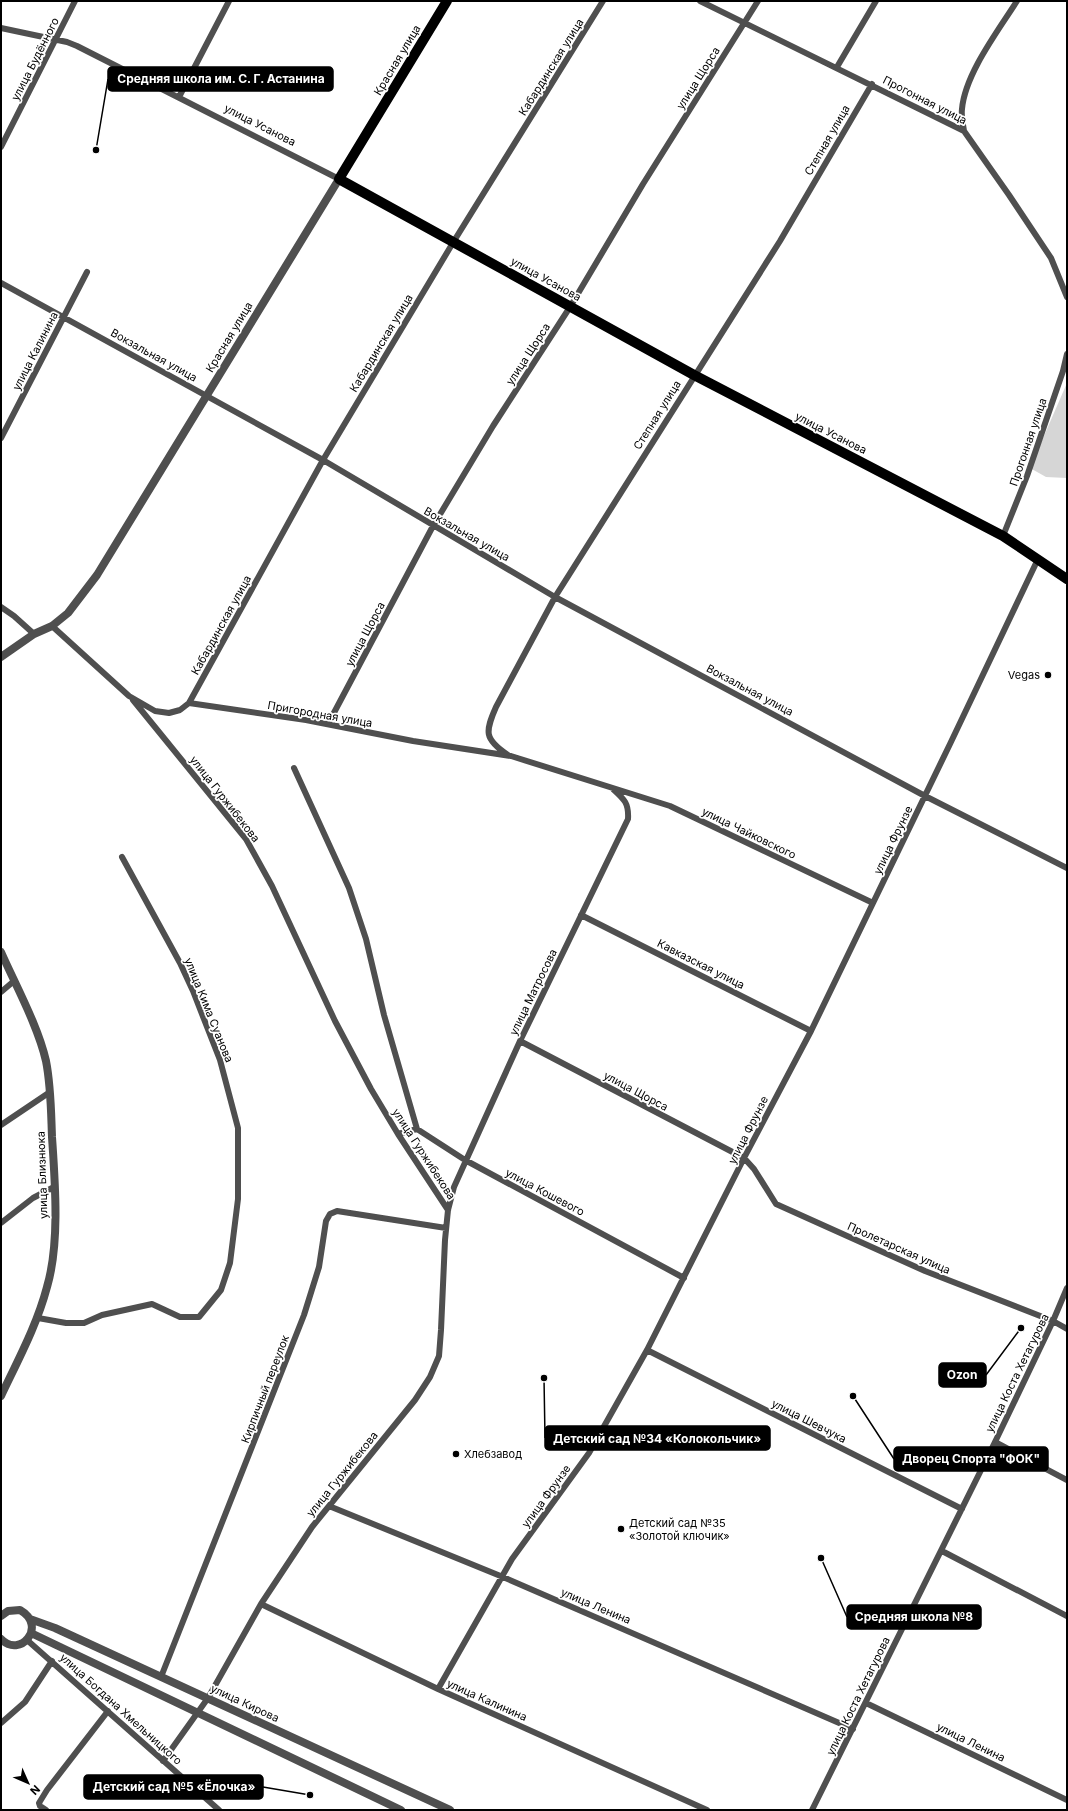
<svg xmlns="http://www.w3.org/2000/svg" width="1068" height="1811" font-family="Inter,sans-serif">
  <rect width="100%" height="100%" fill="#fff"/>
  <path fill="#d6d6d6" d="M1067,383V478L1046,477L1030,468Z"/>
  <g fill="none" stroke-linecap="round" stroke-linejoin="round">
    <path stroke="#4f4f4f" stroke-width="6" d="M700,1L964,131L1009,195L1051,258L1067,297
      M1,28L67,42L77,46L339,179
      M837,67L876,1
      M179,97L229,1
      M964,131C963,124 961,116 962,109C965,74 998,31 1017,1
      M1,147L75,1
      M1,283L323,460L555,597L925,796L1067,868
      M1,438L87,272
      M1003,536L1027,476L1063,371L1067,354
      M1,607L14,616L34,634
      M52,626L129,696L155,711L169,713L180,710L189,703L306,720L413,741L511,756L670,806L873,903
      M133,700L246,839L272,886L335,1021L371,1089L398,1134L448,1210
      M189,703L323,460L454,241L603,1
      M328,724L433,526L493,426L570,307L643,184L758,1
      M508,755C484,739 485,732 496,707L555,597L780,241L872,84
      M294,768L349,888L366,939L384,1015L417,1129
      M581,915L811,1031
      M1,992L14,981
      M520,1041L744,1158L754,1169L776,1204L925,1271L1053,1321L1067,1329
      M1,1125L50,1092
      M398,1134L417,1129L465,1160L684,1278
      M1,1223L33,1198L54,1187
      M38,1318L66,1323H84L102,1315L152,1304L180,1317H199L221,1290L230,1263L238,1199V1128L220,1060L193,991L180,963L122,857
      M647,1350L962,1509
      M995,1442L1067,1480
      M329,1506L503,1577L853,1729
      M942,1551L1067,1616
      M261,1604L438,1689L707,1810
      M27,1640L219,1810
      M161,1677L304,1315L319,1267L326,1221L330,1214L337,1211L446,1228
      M438,1689L512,1559L589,1453L647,1350L744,1158L811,1031L950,744L1038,559
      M866,1703L1067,1800
      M1,1723L25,1702L52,1661
      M163,1761L208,1698L261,1604L312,1527L415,1400L430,1377L439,1356L441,1330L445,1240L448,1210L454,1187L520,1041L628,819C629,803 624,799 613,789
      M46,1810L40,1806L39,1803L47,1790L108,1711
      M812,1810L995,1442L1053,1321L1067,1288"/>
    <path stroke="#4f4f4f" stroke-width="8" d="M1,657L34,634L52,626L68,613L97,575L339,179
      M1,952C16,986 38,1026 46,1061C51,1086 51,1112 52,1137C55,1182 60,1243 47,1287C37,1325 18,1360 1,1396
      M1,1616L8,1611L20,1610C48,1626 20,1659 1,1639
      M30,1619L55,1628L450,1810
      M31,1633L401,1810"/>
    <path stroke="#000" stroke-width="10" d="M447,1L339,179L694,375L1003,536L1067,579"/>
  </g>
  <g fill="#000" stroke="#fff" stroke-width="1.5">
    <circle cx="1048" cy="675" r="4"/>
    <circle cx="456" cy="1454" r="4"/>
    <circle cx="621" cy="1529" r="4"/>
  </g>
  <g text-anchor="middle" stroke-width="3.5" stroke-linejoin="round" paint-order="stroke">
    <g font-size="11" fill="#000" stroke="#fff">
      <text transform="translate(35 59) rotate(-63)" y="4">улица Будённого</text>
      <text transform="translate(397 60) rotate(-59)" y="4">Красная улица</text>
      <text transform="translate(551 67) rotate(-58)" y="4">Кабардинская улица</text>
      <text transform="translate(698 78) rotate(-58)" y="4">улица Щорса</text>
      <text transform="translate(925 100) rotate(27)" y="4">Прогонная улица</text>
      <text transform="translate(260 125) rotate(27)" y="4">улица Усанова</text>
      <text transform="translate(827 140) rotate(-60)" y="4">Степная улица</text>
      <text transform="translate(546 279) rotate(29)" y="4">улица Усанова</text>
      <text transform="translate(229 337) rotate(-59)" y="4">Красная улица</text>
      <text transform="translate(381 343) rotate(-59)" y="4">Кабардинская улица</text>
      <text transform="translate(35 351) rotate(-63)" y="4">улица Калинина</text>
      <text transform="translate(528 354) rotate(-57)" y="4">улица Щорса</text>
      <text transform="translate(154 355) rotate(29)" y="4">Вокзальная улица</text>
      <text transform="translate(657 415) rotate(-58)" y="4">Степная улица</text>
      <text transform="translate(831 433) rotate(27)" y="4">улица Усанова</text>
      <text transform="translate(1028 442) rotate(-71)" y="4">Прогонная улица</text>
      <text transform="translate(467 534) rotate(30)" y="4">Вокзальная улица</text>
      <text transform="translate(221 625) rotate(-61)" y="4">Кабардинская улица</text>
      <text transform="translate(365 634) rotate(-62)" y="4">улица Щорса</text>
      <text transform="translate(750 690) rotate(28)" y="4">Вокзальная улица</text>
      <text transform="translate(320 714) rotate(10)" y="4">Пригородная улица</text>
      <text transform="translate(225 799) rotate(52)" y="4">улица Гуржибекова</text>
      <text transform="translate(749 833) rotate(26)" y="4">улица Чайковского</text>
      <text transform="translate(893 840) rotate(-64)" y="4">улица Фрунзе</text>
      <text transform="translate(701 964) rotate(27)" y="4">Кавказская улица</text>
      <text transform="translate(533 992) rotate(-64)" y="4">улица Матросова</text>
      <text transform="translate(209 1010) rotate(68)" y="4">улица Кима Суанова</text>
      <text transform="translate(636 1091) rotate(28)" y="4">улица Щорса</text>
      <text transform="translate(748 1130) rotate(-63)" y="4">улица Фрунзе</text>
      <text transform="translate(424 1154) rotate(57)" y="4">улица Гуржибекова</text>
      <text transform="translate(42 1175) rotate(-92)" y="4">улица Близнюка</text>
      <text transform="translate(545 1192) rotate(28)" y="4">улица Кошевого</text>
      <text transform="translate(899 1248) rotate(24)" y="4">Пролетарская улица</text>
      <text transform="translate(1017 1373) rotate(-64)" y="4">улица Коста Хетагурова</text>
      <text transform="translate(265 1389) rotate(-69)" y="4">Кирпичный переулок</text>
      <text transform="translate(809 1421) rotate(27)" y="4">улица Шевчука</text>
      <text transform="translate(342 1474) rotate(-51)" y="4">улица Гуржибекова</text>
      <text transform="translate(546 1496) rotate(-54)" y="4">улица Фрунзе</text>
      <text transform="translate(596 1606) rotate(23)" y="4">улица Ленина</text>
      <text transform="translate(858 1696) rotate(-64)" y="4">улица Коста Хетагурова</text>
      <text transform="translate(487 1700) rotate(24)" y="4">улица Калинина</text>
      <text transform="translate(245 1703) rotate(25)" y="4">улица Кирова</text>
      <text transform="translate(121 1709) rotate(42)" y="4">улица Богдана Хмельницкого</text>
      <text transform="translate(971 1742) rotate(26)" y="4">улица Ленина</text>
    </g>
    <g font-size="11" fill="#000" stroke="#fff" text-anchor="start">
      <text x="1040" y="679" text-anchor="end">Vegas</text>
      <text x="464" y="1458">Хлебзавод</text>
      <text x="629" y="1527">Детский сад №35<tspan x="629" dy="13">«Золотой ключик»</tspan></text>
    </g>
  </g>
  <path fill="none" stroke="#000" stroke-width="1.5" d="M96 150L108 79M1021 1328L986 1375M544 1378L545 1438M853 1396L894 1459M821 1558L847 1617M310 1795L263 1787"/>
  <g fill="#000" stroke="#fff" stroke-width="1.5">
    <circle cx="96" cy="150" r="4"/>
    <circle cx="1021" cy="1328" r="4"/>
    <circle cx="544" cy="1378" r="4"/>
    <circle cx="853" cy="1396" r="4"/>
    <circle cx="821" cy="1558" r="4"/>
    <circle cx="310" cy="1795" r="4"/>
  </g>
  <g fill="#000" stroke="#000" stroke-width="1.5">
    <rect x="108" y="67" width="225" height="24" rx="4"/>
    <rect x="939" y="1363" width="47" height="24" rx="4"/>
    <rect x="545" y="1426" width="225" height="24" rx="4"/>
    <rect x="894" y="1447" width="154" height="24" rx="4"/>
    <rect x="847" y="1605" width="134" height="24" rx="4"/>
    <rect x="84" y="1775" width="179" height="24" rx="4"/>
  </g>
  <g font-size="12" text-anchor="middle" font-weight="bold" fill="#fff">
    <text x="221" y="83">Средняя школа им. C. Г. Астанина</text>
    <text x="962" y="1379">Ozon</text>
    <text x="657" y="1443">Детский сад №34 «Колокольчик»</text>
    <text x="971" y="1463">Дворец Спорта "ФОК"</text>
    <text x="914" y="1621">Средняя школа №8</text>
    <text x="174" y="1791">Детский сад №5 «Ёлочка»</text>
  </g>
  <rect width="1068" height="1811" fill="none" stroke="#000000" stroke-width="4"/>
  <g transform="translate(28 1783) rotate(135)" stroke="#ffffff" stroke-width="3" paint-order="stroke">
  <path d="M0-3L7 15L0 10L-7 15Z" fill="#000000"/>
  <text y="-6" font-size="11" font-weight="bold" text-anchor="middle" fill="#000000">N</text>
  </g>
</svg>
